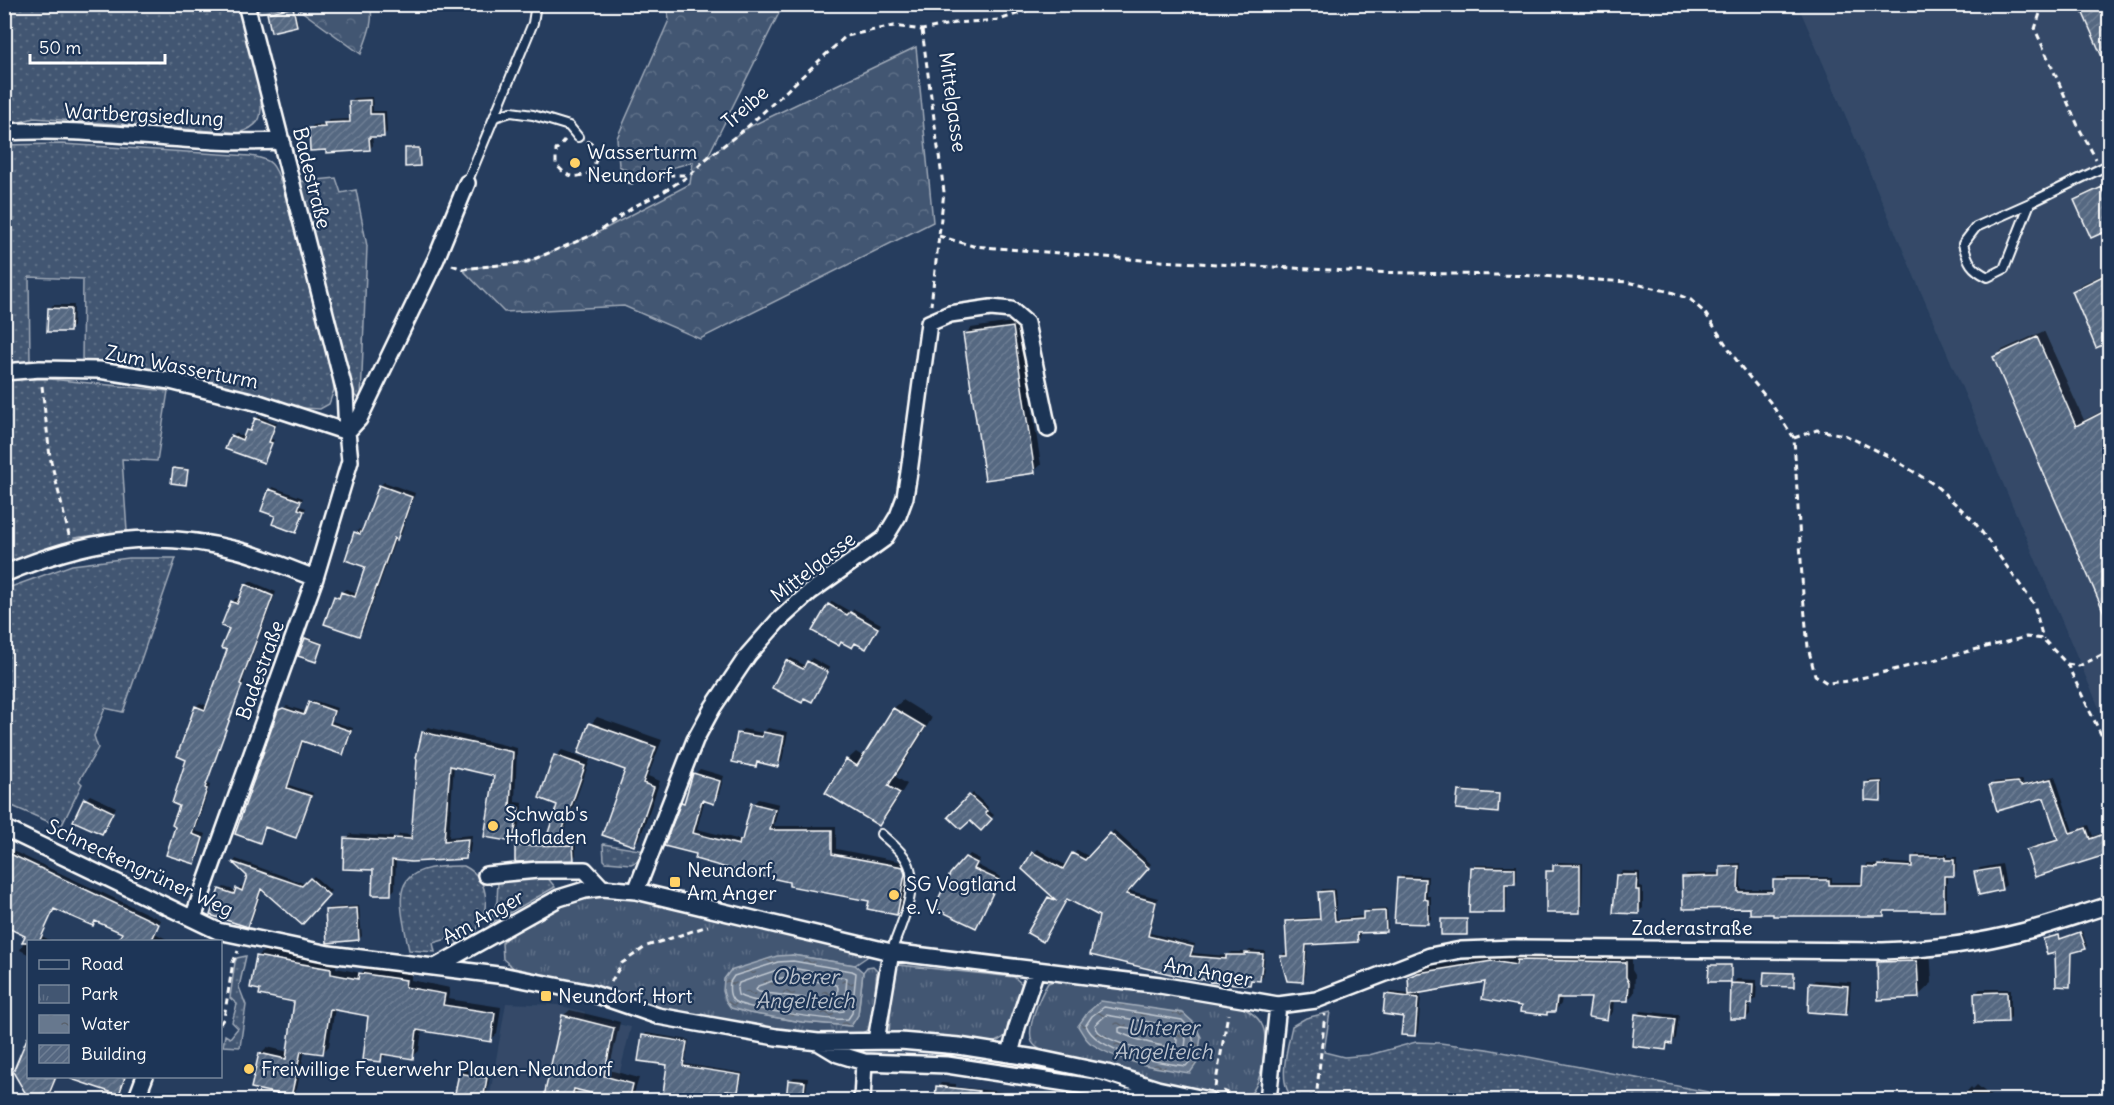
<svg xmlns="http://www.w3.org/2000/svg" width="2114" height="1105" font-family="Delius,sans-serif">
  <defs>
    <pattern id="grass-dots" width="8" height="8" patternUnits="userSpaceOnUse" patternTransform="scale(1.5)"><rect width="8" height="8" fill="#425672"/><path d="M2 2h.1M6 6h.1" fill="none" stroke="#5e6f87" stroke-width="1.8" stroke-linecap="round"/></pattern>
    <pattern id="forest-crowns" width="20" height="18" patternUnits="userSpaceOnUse" patternTransform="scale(1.5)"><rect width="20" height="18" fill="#425672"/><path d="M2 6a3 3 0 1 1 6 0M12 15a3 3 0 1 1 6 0" fill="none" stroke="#5e6f87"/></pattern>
    <pattern id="park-tufts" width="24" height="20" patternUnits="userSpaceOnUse" patternTransform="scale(1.5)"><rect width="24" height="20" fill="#425672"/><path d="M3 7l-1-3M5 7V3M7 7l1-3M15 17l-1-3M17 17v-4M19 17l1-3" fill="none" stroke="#5e6f87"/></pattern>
    <pattern id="water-ripples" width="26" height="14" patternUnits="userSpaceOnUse" patternTransform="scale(1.5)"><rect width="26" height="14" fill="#67788e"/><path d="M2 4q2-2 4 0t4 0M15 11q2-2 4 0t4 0" fill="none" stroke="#5a626d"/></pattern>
    <pattern id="building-hatch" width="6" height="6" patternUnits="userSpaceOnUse" patternTransform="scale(1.5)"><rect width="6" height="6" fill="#556781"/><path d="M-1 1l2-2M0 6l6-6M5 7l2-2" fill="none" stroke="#6e7e94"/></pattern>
  </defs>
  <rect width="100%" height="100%" fill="#263d5e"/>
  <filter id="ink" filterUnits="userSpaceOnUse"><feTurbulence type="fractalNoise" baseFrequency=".0167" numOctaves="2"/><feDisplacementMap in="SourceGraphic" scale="12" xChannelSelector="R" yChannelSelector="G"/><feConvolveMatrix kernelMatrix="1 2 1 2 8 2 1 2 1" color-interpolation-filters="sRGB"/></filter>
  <g filter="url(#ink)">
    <path fill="#344a68" d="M1798,5H2109V731Z
      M506,1003L557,1005L585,1012L584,1017L631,1027L613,1100H489Z"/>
    <path fill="url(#grass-dots)" stroke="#a0aab8" stroke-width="1.5" d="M4,5H239C244,25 270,105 258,121C254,127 245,131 238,133L34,118L16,123L5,124Z
      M62,144L250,156C274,159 275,166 283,188L332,373L334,390L329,404L320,409L302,408L212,382L135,368L82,362L83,279L29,277L30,362L5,364L4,145Z
      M336,178L341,193L356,190L367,246L361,399L355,396C333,325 316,253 297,182Z
      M25,379H50L168,391L157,461L122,459L127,531L74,538L73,541L67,546L5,569V381Z
      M129,558H176L123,712L105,708L94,736L98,748L79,781L82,784L61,827L5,803V589L72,565Z
      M674,773L675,778L643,859L631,864L606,862L604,860L603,844L645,851Z
      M464,866C488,878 491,904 478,927C476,931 473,937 470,939C467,942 461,943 457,944L454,937L433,943L435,952L409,950C396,889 391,865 464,866Z
      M546,876L555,887L490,924L497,901L498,882L503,877Z
      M246,956L239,987L246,1005L240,1047L223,1046L225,1035L230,1038L238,1028L232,1022L237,1004L230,998L235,962L237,958Z
      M1330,1012L1324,1052L1344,1057L1369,1055L1416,1042L1440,1043L1487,1049L1749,1100H1296C1275,1088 1288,1046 1292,1026L1306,1018Z"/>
    <path fill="url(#forest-crowns)" stroke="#a0aab8" stroke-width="1.5" d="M256,5H370C375,21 366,39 361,54L293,5L260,13Z
      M667,5H783L707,158L745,129L916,47L933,222L700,339L624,306L504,312L462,269L527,262L595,234L690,184L693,162L638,177L619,166L617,138L669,20Z"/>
    <path fill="url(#park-tufts)" stroke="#a0aab8" stroke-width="1.5" d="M610,893L866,950L867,957L855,965L792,955L749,1013L802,1022L851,1026L858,1015L863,972L867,967L873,966L877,970L872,1024L868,1030L856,1036H813L716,1022L517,971L503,959L502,943L511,933L565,900Z
      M899,965L1014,977L1022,984C1020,1006 1015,1043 987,1043C971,1044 955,1038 940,1037C923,1035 904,1040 889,1032L894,969Z
      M1063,978L1226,1001C1239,1006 1257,1012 1263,1027C1269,1042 1261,1090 1246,1097C1242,1099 1236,1099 1232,1099L1047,1053C1041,1050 1035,1048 1032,1042C1026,1027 1040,996 1048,983Z"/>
    <path fill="url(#water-ripples)" stroke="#a4aebb" stroke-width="1.5" d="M792,955L855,965L863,972L858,1015L851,1026L802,1022L749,1013L731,1008L726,1001L723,991L724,979L730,971L777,956Z
      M1101,1001L1183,1013L1194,1023L1201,1037L1197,1063L1190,1073C1158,1068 1120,1063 1092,1044C1086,1041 1082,1032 1078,1026L1088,1012Z"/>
    <path fill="#0007" d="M2080,4H2110V45L2101,49Z
      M294,6L298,23L297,25L269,14Z
      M372,97L373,111H386L387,132L384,135H372L373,145L370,149L310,128L314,125L325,124L329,120L351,119L350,102L354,98Z
      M408,147H420L421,163L419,165L406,149Z
      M2107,184L2110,190V228L2092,236L2076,200L2080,196Z
      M2110,271V340L2097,346L2073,292L2080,285Z
      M53,305H74L73,326L69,331L49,309Z
      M1019,321L1041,465L1034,471L965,335L971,328Z
      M2044,331L2084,420L2110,407V606L2104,608L1994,358L2002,350Z
      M259,416L277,423L271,439L274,440L264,461L232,436L235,433L245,437L247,431L250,428H252Z
      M176,467L189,469L186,483L174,469Z
      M384,482L415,493L401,535L396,538L363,630L359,634L335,597L346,589L357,593L367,566L356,533L359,529L363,531L380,486Z
      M273,487L303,498L300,506L306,508L295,531L277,515L271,490Z
      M250,581L276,592L243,680L244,681L207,784L210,785L195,831L206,834L198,859L194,863L177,826L196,707L200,703L208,706L228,649L232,602L236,598L240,600L246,585Z
      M832,601L851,612L854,609L881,624L866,647L857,642L852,646L842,641L829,605Z
      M308,637L323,643L316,661L306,639Z
      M791,658L806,666L812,658L830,668L811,700L806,697L802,702L787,661Z
      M313,700L337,708L332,721L353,728L346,750L343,753L304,740L289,785L313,793L299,833L296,836L266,826L259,841L279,711L287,706L307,712Z
      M903,700L932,718L896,777L907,784L887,816L879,824L847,760L856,752L864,757L894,708Z
      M597,717L662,740L648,776L660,781L640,838L633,844L627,769L591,724Z
      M428,727L517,748L515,802L523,803L517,835L512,840L495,775L454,765L449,837L472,835L470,852L465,857L396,859L395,889L390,894L374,869L346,839L351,834L397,837L400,834L413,835L423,732Z
      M768,728L788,732L782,761L777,765L759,761L755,765L739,733L743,729L763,733Z
      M562,750L590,760L564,832L559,838L556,756Z
      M700,769L724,776L718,797L713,802L705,799L697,829L741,840L744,837L753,804L758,799L779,804L774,826H836V849L908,863L909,866L902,908L897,913L871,900L791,881L698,853L682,803L687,798L695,774Z
      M2055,776L2073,831L2089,825L2093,836L2110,831V853L2036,875L2028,850L2031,847L2059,838L2045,796L1991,786L1994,782L2021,780L2024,784Z
      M1869,780H1883V796L1880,799L1866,784Z
      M1461,790L1500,793L1499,809L1498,811L1459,792Z
      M973,793L988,807L987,809L994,815L981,829L970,819L950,817Z
      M90,795L116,807L106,828L102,832L86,799Z
      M1114,830L1151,864L1127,890L1158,898L1150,933L1195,944L1193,953L1227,956L1231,952H1247L1250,950L1265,951L1263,976L1260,980L1253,979L1250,984L1100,916L1068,898L1043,940L1029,932L1052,894L1024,869L1033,853L1037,849L1067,866L1077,850L1090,857Z
      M520,843H576V855L573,859L517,847Z
      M4,847L161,920L155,933L172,942H119L123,932L96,919L92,924L55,908L42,936L53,942H28V954L20,950L27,935L4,924Z
      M970,854L980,859L977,865L1001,877L979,923L976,926L952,874Z
      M1917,854H1948V857H1957L1956,871L1953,874H1947V906L1943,910L1887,909L1884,915L1752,906L1684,877L1687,874L1722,873V867L1725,864L1741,863V889H1774V881L1778,877H1832V882H1864V868L1868,864L1881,865L1883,862L1913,864V857Z
      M236,859L306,884L314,876L331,891L302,922L263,888L251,922L248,926L221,890L224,887L237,891L241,886L245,888L249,876L234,862Z
      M1558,862L1583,863L1582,909L1579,912L1547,872L1551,869H1554Z
      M2002,864L2006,885L2001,889L1976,872L1980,868Z
      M1476,865H1517V880L1514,883H1507V909L1504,912L1473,868Z
      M1622,871L1640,872V886L1643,887V908L1638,912L1617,876Z
      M1402,875L1428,876L1427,896H1431V919L1427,922L1398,879Z
      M1323,889H1335L1337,919L1364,916V913L1367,910L1387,909L1388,928L1385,931L1359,932L1360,938L1357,941L1308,943L1305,978L1302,981L1282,956L1284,953L1288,954L1286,922L1289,919L1322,917L1319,892Z
      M359,906L362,936L359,939L326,911L329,908Z
      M1444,918H1468V932L1466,934L1442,919Z
      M2082,931L2087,946L2072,952L2071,983L2069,985L2057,951L2044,939L2060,934L2061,938Z
      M1930,948L1932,983L1918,996L1878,963L1892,949Z
      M264,951L336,963V968L361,973L367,967L411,974V980L450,988L448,999L501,1007L497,1034L490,1040L422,1030L419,1051L412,1057L387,1054L380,1061L370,1015L335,1008L329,1046L322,1053L305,1050L297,1089L290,1096L260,1054L267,1047L289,1052L296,1001L257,957Z
      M1525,954L1632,956V970L1635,975L1634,993L1628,1000L1614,999L1613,1012L1606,1019L1593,997L1562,996L1561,1004L1555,1011H1549L1546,1013L1522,1004L1487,981L1411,994L1421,995L1418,1032L1415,1035L1405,1015L1387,995L1390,992L1410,994V978L1417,971L1426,967L1500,955L1521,958Z
      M1712,964H1732V979L1730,981L1710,966Z
      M1767,971L1795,972V984L1793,986L1765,973Z
      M1737,979L1757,980L1756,999L1750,1003V1014L1746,1018L1733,983Z
      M1815,980L1851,982L1849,1009L1845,1013L1811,984Z
      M1980,989H2011V1017L2007,1021L1976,993Z
      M570,1010L620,1022L609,1070L639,1078L632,1100H615L616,1098L578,1089L574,1100H550L563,1016Z
      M1641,1011L1679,1015L1676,1038L1666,1048L1637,1015Z
      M646,1033L689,1040L685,1064L743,1073L740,1088L738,1091L728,1089L725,1096L693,1091L692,1100H663L669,1064L644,1036Z
      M28,1042V1076H57L48,1100H31L15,1072Z
      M464,1069L490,1074L486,1097L483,1100L456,1097L460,1074Z
      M93,1076H126L122,1090L118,1094L92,1081Z
      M794,1077L808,1078L805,1100H788L790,1080Z
      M941,1083L956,1084V1087L1040,1096L1039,1100H936L938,1087Z
      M1977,1085L1995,1100H1959L1971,1087L1973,1089Z
      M10,1094L25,1100H5Z"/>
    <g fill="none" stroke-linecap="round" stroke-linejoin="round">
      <path stroke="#c2c9d2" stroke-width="1.5" d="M793,961L852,971L856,973L852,1013L848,1019C834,1021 740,1009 733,1000C729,995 729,988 730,982L734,976L778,962Z
        M792,968L847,978L844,1011C827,1014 753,1003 738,995L737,989L739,983L780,969Z
        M791,977L837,985L838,988L837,1000L834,1002L759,992L756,990L758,986L781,978Z
        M1104,1007L1182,1020C1194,1031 1200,1053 1186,1066C1160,1063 1096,1052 1086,1025L1092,1016Z
        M1106,1015L1178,1027L1186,1039L1184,1056C1169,1061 1113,1043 1100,1033C1097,1031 1096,1028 1095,1025Z
        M1122,1027L1174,1035L1177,1040L1176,1046L1174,1048C1156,1045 1135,1040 1119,1032V1028Z"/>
    </g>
    <path fill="url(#building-hatch)" stroke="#fff" stroke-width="1.5" d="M2079,4H2109V73Z
      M293,7L297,26L271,32L267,13Z
      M370,100V114H383L384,137H369L370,150L326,153V150L310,151L309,128L325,127L324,123L350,122L349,101Z
      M405,148H419L420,166L405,167Z
      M2102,187L2109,203V230L2091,238L2074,200Z
      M2109,273V342L2096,348L2072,291Z
      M48,308L71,309L70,332H47Z
      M1013,327L1035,473L985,480L963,334Z
      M2037,337L2076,426L2109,409V624L1993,357Z
      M255,418L275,426L269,442L272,443L264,463L225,449L231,435L242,440L246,430L250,431Z
      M173,468L188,470L186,485L171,483Z
      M379,485L412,497L397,540L394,538L359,636L324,624L334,596L339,598L341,592L355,597L365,567L345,560L354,532L360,534L363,528Z
      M269,489L301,501L298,509L304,511L296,533L272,524L275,516L261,511Z
      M245,584L273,596L240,684L242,685L205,788L207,789L192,834L203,838L195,864L166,855L175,827L172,825L179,806L172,803L186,760L177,756L195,706L205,710L227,650L221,648L229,629L221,626L231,601L237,604Z
      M828,604L847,615L850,612L878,628L866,649L855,643L852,648L841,642L839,646L812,631Z
      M305,638L322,644L316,662L298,656Z
      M786,660L803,669L807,661L828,672L812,702L804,698L802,703L772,688Z
      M309,702L334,711L330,724L351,731L343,755L302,741L287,788L311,796L296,838L265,827L260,843L235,834L278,710L283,708L304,715Z
      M893,708L925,727L888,786L900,793L879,826L825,793L846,759L857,766Z
      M589,723L656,747L643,783L654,787L634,846L602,835L625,770L578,753Z
      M422,732L513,752L510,807L519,808L513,842L484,837L494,776L450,766L444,841L468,839L466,859L411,862L392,860L391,895H372L373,870L343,869L344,838L393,841L394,838L411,839L417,759L416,758Z
      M763,732L784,736L778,767L757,762L756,767L732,762L737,733L762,737Z
      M554,755L585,766L559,840L547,836L557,805L539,798Z
      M693,773L720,781L714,804L702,800L693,833L739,845L740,840H742L751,803L775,809L770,830H832V854L903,867L905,874L897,915L867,909L869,901L789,886V882L734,870L695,859L696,854L664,846L681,802L684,803Z
      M2051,779L2070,833L2086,828L2090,839L2109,832V854L2035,877L2026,850L2058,840L2044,798L1997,811L1989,785L2017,782L2021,786Z
      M1881,782V801L1865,800V783Z
      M1458,791L1499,794L1498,813L1456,809Z
      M969,795L987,811L985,813L992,819L981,831L970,821L961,829L948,817Z
      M84,798L113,812L102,834L73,821Z
      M1110,833L1149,868L1126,894L1156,902L1148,936L1193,947L1190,956L1226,959V955H1245V953L1263,954L1260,981L1251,980L1250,985L1210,982L1211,980L1183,977L1090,955L1099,916L1067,899L1043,942L1027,933L1048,897L1057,901L1022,869L1032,852L1063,869L1072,853L1085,860Z
      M573,845L574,860L515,862V846Z
      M4,851L159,924L151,942H117L122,933L95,921L93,926L54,909L39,942H22L25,936L4,926Z
      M965,857L977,863L974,869L999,880L976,928L934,908L950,874Z
      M1912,857H1945V860H1954V876H1944V911H1884V916H1773V914H1750V908L1683,909L1682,877L1720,876V867L1739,866L1738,892H1773V880H1829V885H1862L1863,867L1878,868V865L1912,867Z
      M232,862L302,886L310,878L329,895L302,925L261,889L248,927L210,915L219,889L234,894L236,888L242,891L247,876Z
      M1553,865H1580V913H1546V871H1553Z
      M1471,867L1515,868V884H1505V913H1469Z
      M1998,868L2002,890L1979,895L1974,872Z
      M1616,875H1637L1636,890H1639V914L1613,913Z
      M1397,878L1425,879L1424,899L1428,900V924L1394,923Z
      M1332,891L1335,921L1363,919V912L1385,911L1386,932L1357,933L1358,942L1306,945L1303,982L1287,981L1280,956H1287L1285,921L1320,919L1318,892Z
      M357,908L359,940L327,943L325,910Z
      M1441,919H1467V935H1441Z
      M2080,932L2086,949L2071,953L2070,987L2056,986L2055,953L2047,955L2043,939L2059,935L2060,939Z
      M256,956L331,969V974L358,979L359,973L406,980L405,987L445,994L443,1005L495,1013L491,1042L417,1030L413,1059L382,1054L381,1062L363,1060L368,1016L330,1009L323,1054L301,1051L291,1097L251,1088L259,1053L286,1059L294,1002L259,995L260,990L250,988Z
      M1517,960L1626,962V977L1629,983L1628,1001H1610L1607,1020L1588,1017L1591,998H1557L1555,1012H1547V1015L1520,1012L1521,1006L1482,999L1485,982L1409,995L1408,977L1418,973L1492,961L1516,965Z
      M1917,961L1919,998L1878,1000L1877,962Z
      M1709,965H1731V982H1708Z
      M1764,972L1794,973V987L1763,986Z
      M1731,983L1753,984L1752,1004H1747L1746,1019H1730Z
      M1809,983L1848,986L1846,1015L1808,1012Z
      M2001,992H2007L2008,1022L1975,1023L1974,993Z
      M1385,994L1418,998L1415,1036L1401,1035L1403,1017L1383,1014Z
      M1635,1014L1675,1019L1672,1044L1667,1043L1666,1050L1632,1046Z
      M562,1015L614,1028L604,1076L633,1084L629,1101H614V1099L574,1089L571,1101H543Z
      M642,1035L687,1042L683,1066L741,1075L738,1092L726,1091L725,1098L692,1093L691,1101H662L667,1065L638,1061Z
      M28,1036V1077H56L46,1101H30L13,1072Z
      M459,1073L487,1078L483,1101L454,1098Z
      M71,1077H125L119,1095L71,1079Z
      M788,1080L805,1082L803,1101H786Z
      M936,1086L979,1091L978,1101H935Z"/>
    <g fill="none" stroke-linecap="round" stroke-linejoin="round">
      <g stroke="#fff" stroke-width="12">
        <path id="lane" d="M495,117L511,112L533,115L569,126L578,137
          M467,183L533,23L536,4
          M2030,203L2004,269L1988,277C1971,269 1968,262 1963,244L1976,227L2030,203L2110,164
          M881,834C890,842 902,851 907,861C921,885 899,929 891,952"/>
      </g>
      <g stroke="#fff" stroke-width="20">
        <path id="street" d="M246,4L345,392L347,432L359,419L436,259L467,183
          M4,132C97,126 189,146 282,141
          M4,372L40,369L99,370L170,381L259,403L347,432L350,461L315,578L193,918
          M4,574C84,540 152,528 237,550C264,557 290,569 315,578
          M4,828L218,931L329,954L506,976L591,993L658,1016L776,1037L818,1042L900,1041L959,1046L1036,1058L1107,1073L1157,1089L1209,1100
          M486,875L538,870H585L602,888
          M636,891L695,740L713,707L748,655L777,622L810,592L884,539L898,516L905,497L909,472L929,323L950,314L991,308L1011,310L1026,323L1048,429
          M437,966L559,898L585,890L602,888L636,891L891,952L1160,985L1278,1005L1316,1000L1430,956L1461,950L1514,948L1883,951C1930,949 1976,944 2021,932C2051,925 2080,914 2110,905
          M876,1041L891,952
          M818,1042L838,1054L864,1062L947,1065L1099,1088L1125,1097H1142L1157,1089
          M1010,1054L1017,1027L1036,970
          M136,1100L145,1076
          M862,1100L864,1062
          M1268,1100L1278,1005"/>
      </g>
      <path stroke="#fff" stroke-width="3" stroke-dasharray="6 4.5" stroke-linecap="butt" d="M2043,4L2035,29L2079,128L2096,159
        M922,30L944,192L931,305
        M565,140L556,150V164C567,178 575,179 591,172L632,183L670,175H688
        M587,141L592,144L597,158L591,172
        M939,236L973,246L1142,260L1367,272L1541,276L1627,282L1671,292L1691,300L1705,313L1741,367L1770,402L1794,438L1803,595L1808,647L1815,675L1827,683L1849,681L2026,637L2043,639L2067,664L2110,753
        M452,265L462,269L527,262L595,234L635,206L663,192L690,175L706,159L745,129L846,36L894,26L922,30L955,23L999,20L1047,4
        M42,386L50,457L69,535
        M1794,438L1817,430L1845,435L1890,457L1935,485L1973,520L2034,604L2043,639
        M2067,664L2079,666L2110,651
        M611,982L622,963L647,946L708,926
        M657,996L683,1002
        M220,1024L224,1018L233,962L238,951
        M1215,1087L1228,1014
        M1223,1091L1236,1096
        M1316,1100L1325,1014"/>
      <use href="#lane" stroke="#1d3557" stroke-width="8"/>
      <use href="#street" stroke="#1d3557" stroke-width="15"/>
    </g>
  </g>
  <g fill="#ffd166" stroke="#1d3557" stroke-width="2">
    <circle cx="575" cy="163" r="6"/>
    <circle cx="493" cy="826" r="6"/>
    <rect x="669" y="876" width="12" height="12" rx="3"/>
    <circle cx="894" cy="895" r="6"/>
    <rect x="540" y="990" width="12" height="12" rx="3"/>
    <circle cx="249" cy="1069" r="6"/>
  </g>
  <g text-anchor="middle" stroke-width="4.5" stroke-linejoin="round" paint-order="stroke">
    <g font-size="20" fill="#fff" stroke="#1d3557">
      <text transform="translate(953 102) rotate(82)" y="7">Mittelgasse</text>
      <text transform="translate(745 107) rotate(-41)" y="7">Treibe</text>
      <text transform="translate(144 115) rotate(3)" y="7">Wartbergsiedlung</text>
      <text transform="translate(312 178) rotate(76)" y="7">Badestraße</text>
      <text transform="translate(182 367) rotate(11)" y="7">Zum Wasserturm</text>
      <text transform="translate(813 567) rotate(-38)" y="7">Mittelgasse</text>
      <text transform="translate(260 670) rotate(-70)" y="7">Badestraße</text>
      <text transform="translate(140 868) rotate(25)" y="7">Schneckengrüner Weg</text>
      <text transform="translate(483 917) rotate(-29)" y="7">Am Anger</text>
      <text x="1692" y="935">Zaderastraße</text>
      <text transform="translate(1208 972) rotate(10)" y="7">Am Anger</text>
    </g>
    <g font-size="20" fill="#fff" stroke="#1d3557" text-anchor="start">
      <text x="587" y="159">Wasserturm<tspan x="587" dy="23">Neundorf</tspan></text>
      <text x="505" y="821">Schwab's<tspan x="505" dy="23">Hofladen</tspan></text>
      <text x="687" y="877">Neundorf,<tspan x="687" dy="23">Am Anger</tspan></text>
      <text x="906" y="891">SG Vogtland<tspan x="906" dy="23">e. V.</tspan></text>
      <text x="558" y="1003">Neundorf, Hort</text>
      <text x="261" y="1076">Freiwillige Feuerwehr Plauen-Neundorf</text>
    </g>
    <g font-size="21" font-style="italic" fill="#bbc2cc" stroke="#1d3557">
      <text x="805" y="984">Oberer<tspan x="805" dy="24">Angelteich</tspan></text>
      <text x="1163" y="1035">Unterer<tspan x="1163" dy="24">Angelteich</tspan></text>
    </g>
  </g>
  <rect width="2114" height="1105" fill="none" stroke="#1d3557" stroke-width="24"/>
  <rect x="12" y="12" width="2090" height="1081" fill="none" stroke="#fff" stroke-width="2" filter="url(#ink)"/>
  <rect x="27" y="940" width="195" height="138" fill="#1d3557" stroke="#77869a" stroke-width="1.5"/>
  <rect x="39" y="960" width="30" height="9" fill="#1d3557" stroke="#77869a" stroke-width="1.5"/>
  <text x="81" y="970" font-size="18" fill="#ffffff">Road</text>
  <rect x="39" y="985" width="30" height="18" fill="url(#park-tufts)" stroke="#77869a" stroke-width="1.5"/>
  <text x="81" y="1000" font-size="18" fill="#ffffff">Park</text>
  <rect x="39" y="1015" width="30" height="18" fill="url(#water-ripples)" stroke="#77869a" stroke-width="1.5"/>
  <text x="81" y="1030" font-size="18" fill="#ffffff">Water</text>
  <rect x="39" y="1045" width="30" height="18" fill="url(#building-hatch)" stroke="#77869a" stroke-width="1.5"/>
  <text x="81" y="1060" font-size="18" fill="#ffffff">Building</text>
  <path d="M30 54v9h135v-9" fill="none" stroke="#ffffff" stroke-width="3"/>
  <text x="39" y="54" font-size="18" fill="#ffffff" stroke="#1d3557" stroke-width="4.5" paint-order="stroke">50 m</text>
</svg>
